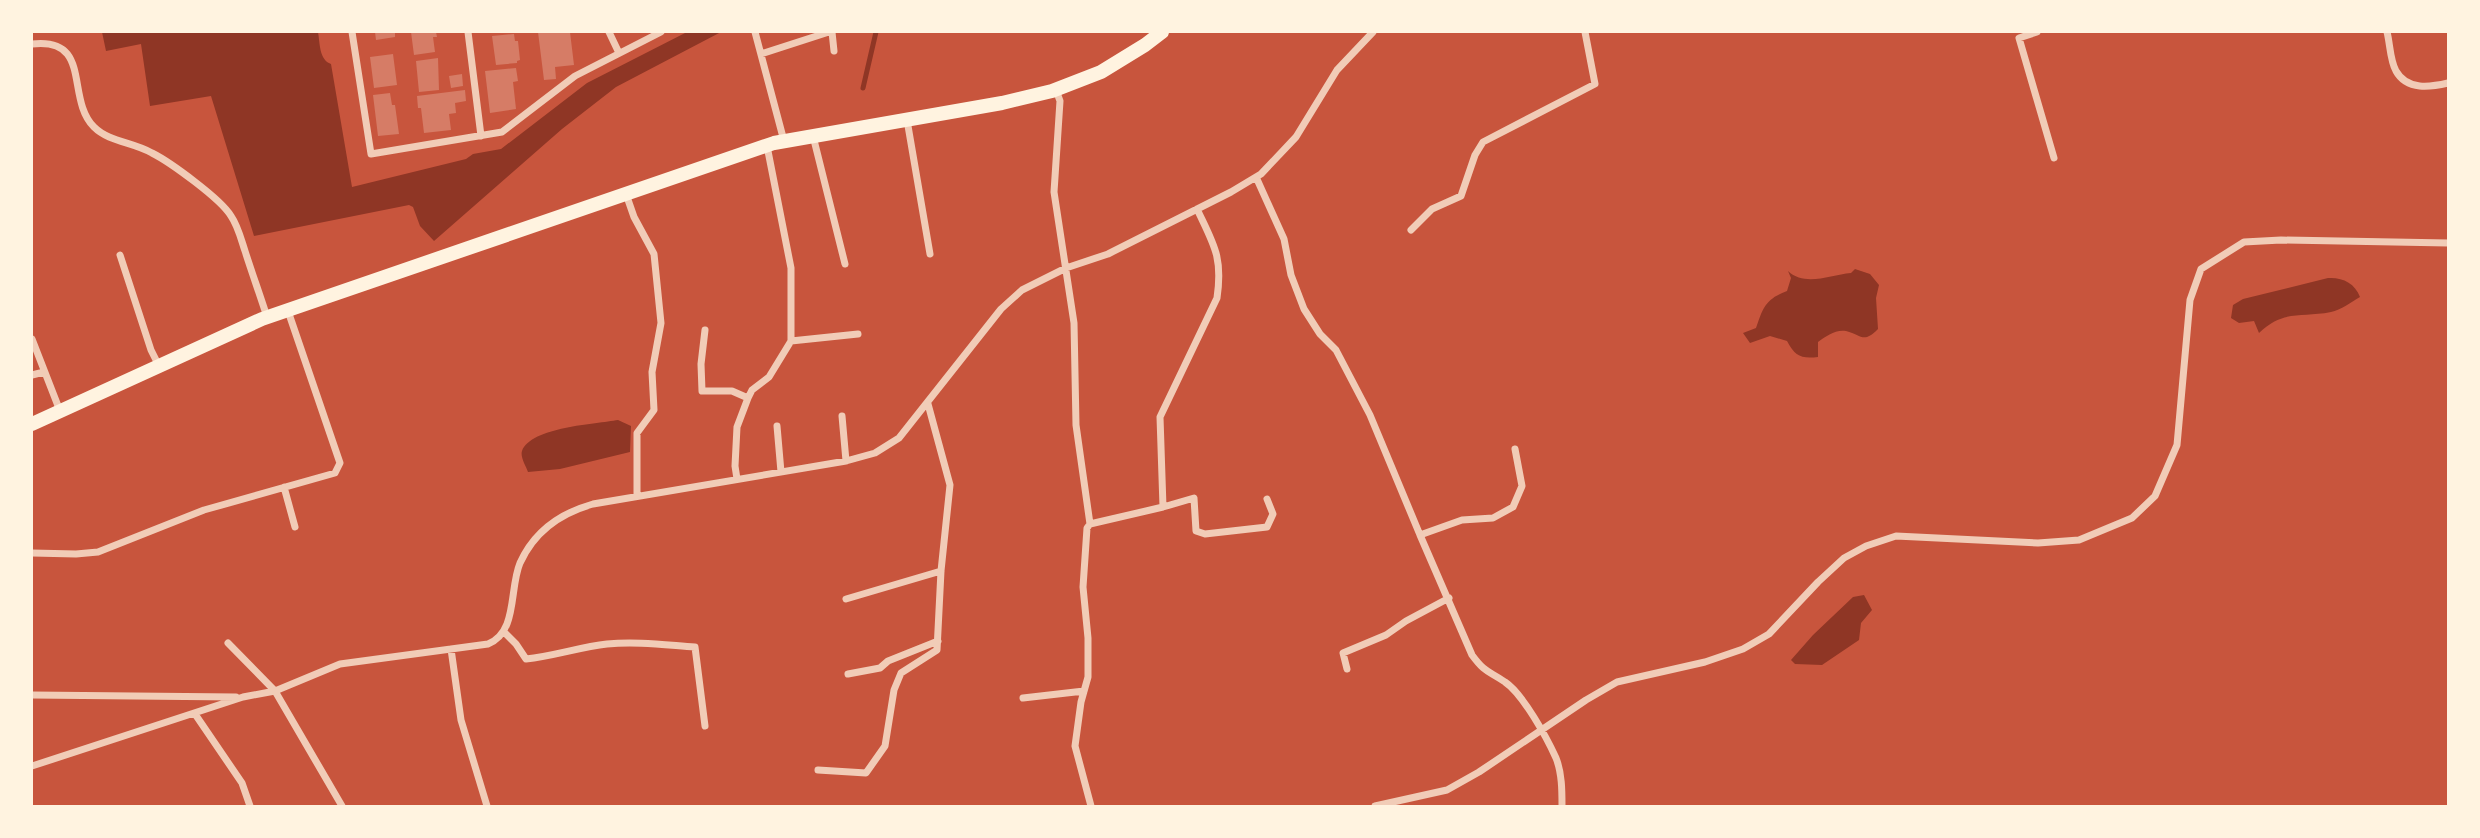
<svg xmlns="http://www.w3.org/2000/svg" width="2480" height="838" font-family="Helvetica,sans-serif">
  <rect width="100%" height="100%" fill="#c8553d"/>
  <path fill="#8f3625" d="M102,32H318C320,43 319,60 331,64L352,187L466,159L473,154L501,149L587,83L687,32H721L616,87L562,129L434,241L420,226L413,207L409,205L254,236L211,96L150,106L141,44L106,51Z
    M1855,269L1870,274L1879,285L1876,298L1878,329C1863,344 1862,335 1846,331C1836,329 1826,336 1818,342V357C1801,359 1795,356 1787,341L1770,336L1750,343L1743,333L1756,328C1763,308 1765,299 1787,291L1791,278L1788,271C1805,287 1830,275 1851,273Z
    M2328,278C2342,277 2355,283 2360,297C2351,302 2341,310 2331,312C2301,318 2284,309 2259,333L2254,321L2239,323L2231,318L2233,305L2243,299Z
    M618,420L631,426L630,452L560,469L528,472C526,466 520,457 522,451C531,427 596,424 618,420Z
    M1864,595L1872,610L1861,623L1859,640L1822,665L1795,664L1791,660L1813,635L1853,597Z"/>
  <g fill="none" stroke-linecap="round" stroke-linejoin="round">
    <path stroke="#8f3625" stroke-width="5" d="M863,88L876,32"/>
  </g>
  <path fill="#d67c66" d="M375,32H395V37L376,40Z
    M411,32H436L437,37H433L435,52L414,55Z
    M538,32H570L574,65L555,67L556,79L544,80Z
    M514,34L515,41H518L520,60L517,61V63L496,65L492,36Z
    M393,54L397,85L374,88L370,57Z
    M438,58L439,90L419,92L416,61Z
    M516,68L518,81L513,82L516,109L490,113L485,71Z
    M462,74L463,86L451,88L449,76Z
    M465,90L466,101L455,103L456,113L449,114L451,130L424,133L421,108H418L417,96Z
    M390,93L392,105H395L399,134L378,136L373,95Z"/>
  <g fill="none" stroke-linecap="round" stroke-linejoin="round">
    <path stroke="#f1ccb7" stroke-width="7" d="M352,32L371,154L502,132L575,76L661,32
      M468,32L481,136
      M609,32L619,53
      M755,32L784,141
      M832,32L834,51
      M2037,32L2019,38L2054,158
      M2387,32C2390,43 2390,61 2396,71C2407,91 2431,87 2448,83
      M32,44C93,37 65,98 94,127C109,142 133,142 152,153C170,162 221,199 231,216C238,226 241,239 245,251C252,273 260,295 267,317
      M761,54L829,32
      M1056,90L1060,101L1054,192L1074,323L1076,425L1090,524
      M907,120L930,254
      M813,136L845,264
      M1256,177L1284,239L1291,275L1304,309L1320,334L1336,350L1370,415L1420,535L1462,520L1493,518L1513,507L1522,486L1515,449
      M626,194L634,217L654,254L661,323L652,372L654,410L637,433V496
      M1411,230L1432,209L1461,196L1475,155L1483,142L1595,84L1585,32
      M120,255L151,350L159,366
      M705,330L701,364L702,391H732L748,398
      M32,339L60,411
      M791,341L858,334
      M32,375L44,372
      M842,416L846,461
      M777,426L781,472
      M737,479L735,466L737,427L748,398L752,390L769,377L791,341V268L767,146
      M284,487L295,527
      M1163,507L1194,498L1196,531L1205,534L1267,527L1273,514L1267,499
      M1420,535L1472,655C1486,674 1488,670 1505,682C1523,694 1547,738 1556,758C1562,773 1562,791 1562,806
      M32,553L76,554L98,552L204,510L335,473L340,463L288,311
      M846,599L941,571
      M505,633L516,644L526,659C554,656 580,647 607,644C636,641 666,645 695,647L705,726
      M228,643L275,691L342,806
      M451,649L461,720L487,806
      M1347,669L1343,653L1386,635L1406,621L1449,598
      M848,674L880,668L888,661L938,641
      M32,695L236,697
      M1023,698L1084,691
      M195,714L242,783L250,806
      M32,766L243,697L275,691L340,664L488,644C518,632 509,589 520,563C534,532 561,513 593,504L846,461L875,453L899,438L1001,309L1022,290L1066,268L1108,254L1231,192L1261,174L1296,137L1337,70L1373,32
      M818,770L866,773L885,746L894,690L901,673L937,650L941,571L950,485L928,404
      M1091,806L1075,746L1081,702L1088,677V638L1083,587L1087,528L1090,524L1163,507L1160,417L1217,298C1223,257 1214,245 1197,209
      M1375,806L1447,790L1479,772L1586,700L1617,682L1705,662L1743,649L1769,634L1818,582L1844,558L1866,546L1896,536L2038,543L2079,540L2132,518L2155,496L2177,445L2190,300L2201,269L2244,242L2281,240L2448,243"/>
    <path stroke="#fff3e0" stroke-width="14" d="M32,424L262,319L774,143L1002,103L1052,91L1101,72L1145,45L1162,32"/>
  </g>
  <rect width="2480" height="838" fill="none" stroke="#fff3e0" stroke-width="66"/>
</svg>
